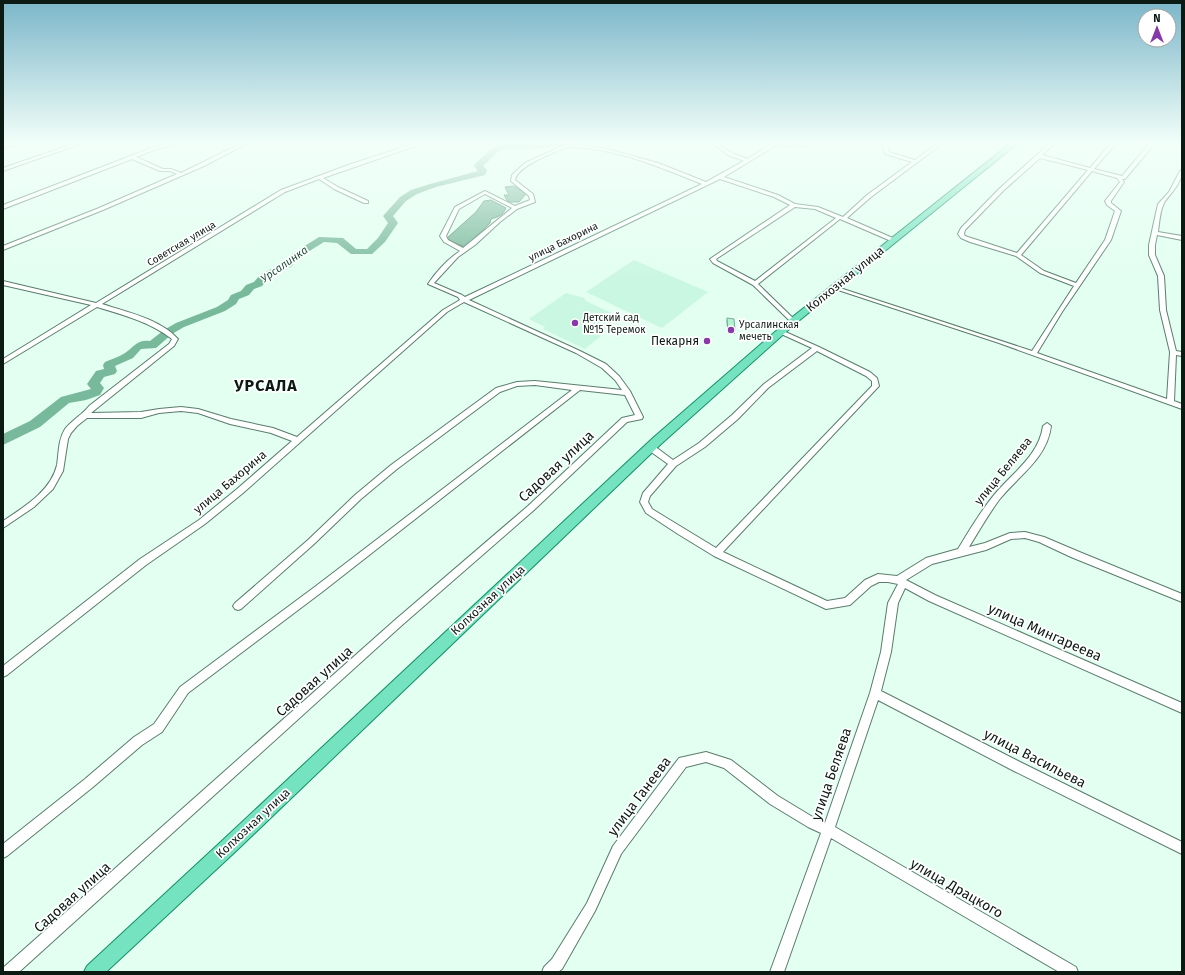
<svg xmlns="http://www.w3.org/2000/svg" width="1185" height="975" font-family="'Fira Sans',sans-serif">
  <rect width="100%" height="100%" fill="#e2fff1"/>
  <path fill="#caf7e1" d="M634,260L708,292L662,328L586,292Z
    M566,293L584,298L586,301L620,317L598,334L601,336L585,349L543,329L545,327L529,319Z"/>
  <path fill="#78b89b" stroke="#588972" d="M514,186L526,194L519,202H508L504,195H509L505,187Z
    M491,200L506,208C503,215 498,217 491,219L490,223L465,247L452,242L447,238L476,212L484,201Z"/>
  <g fill="none" stroke-linecap="round" stroke-linejoin="round">
    <path fill="#78b89b" fill-rule="evenodd" d="M506,143H569L547,148L504,149L498,152L483,166L487,170L485,175L436,187L417,194L406,201L393,216L398,223L385,242L372,254H351L337,243L324,242L298,258L292,266L268,279L262,286L254,289L249,295L239,299L236,304L225,311L184,327L172,334L156,348L141,349L133,358L115,366L117,371L115,374L104,377L100,383L104,388L100,395L86,400L69,403L40,427L3,445V434L30,421L61,397L91,389L87,384L96,371L104,369L103,365L105,362C111,359 119,357 125,353C134,347 137,339 150,341L164,330L176,323L217,307L228,300L231,295L241,291L246,285L254,282L260,275L284,262L292,254L319,237L343,238L356,249H367L378,238L388,223L383,216L400,197L411,190L430,184L478,171L474,166L475,164L493,147Z"/>
    <g stroke="#5b7c6d" stroke-width="2">
      <path id="minor" d="M15,143H25L3,148V146Z
        M76,143H83L3,171V168Z
        M170,143H179L157,149L136,157L163,169H171L181,173L242,143H248L204,166L103,210L3,250V246L99,208L177,174L170,171H160L132,159L3,209V205L154,147Z
        M416,143H424L323,178L338,187L368,201V203H364L334,189L319,179L285,192L102,304C127,312 160,319 178,339L174,346L91,413L141,412L159,409L181,407L198,409L231,419L273,428L297,437L443,310L460,300L458,297L428,284C436,272 448,259 460,251L444,242L440,236L455,207L485,191L515,206L530,200L529,196L511,181L512,175L525,163L564,145H581L607,149L658,163L706,182L744,161L728,155L712,143H717L732,153L747,159L773,143L797,145L817,143L797,147L778,144L724,177L778,195L795,204L818,207L843,217L867,195L912,162L885,154L883,146L880,143L887,144L889,152L915,160L938,143H943L871,197L847,218L895,239V241H891L840,219L758,284L795,320V322H791L753,285L713,263L710,259L790,205L774,197L720,179L469,300L580,351L606,364L619,376L630,391L643,417L642,419L627,422L534,510L401,626L19,972H3L4,967L395,620L528,506L622,418L635,415L625,395L580,390L322,592L188,693L162,732L142,745L93,787L7,856L3,858V844L85,779L134,737L154,724L180,687L316,586L572,390L535,385L517,386L500,392L397,469L361,499L314,544L241,609L238,610L235,609L233,606L235,603L308,540L355,495L391,465L496,388L517,382L535,381L622,390L615,380L602,368L576,353L464,302L447,312L243,493L205,524L146,565L7,675L3,677V666L140,559L199,520L237,489L292,441L271,433L230,424L198,413L181,411L159,413L141,418H87L77,426L71,433L68,439L63,471L53,489L34,507L3,528V521C24,507 51,491 57,465C59,453 58,440 65,429C72,420 82,415 89,406L169,344L172,339C150,322 124,315 97,307L3,364V359L91,305L3,285V281L96,303L281,190L351,164ZM567,147C614,147 659,167 702,184L465,297L462,295L434,283L458,257L475,245L500,222L517,209L535,202L533,194L515,180C518,165 554,153 567,147ZM485,194L512,208L463,248L448,240L446,236L459,209ZM795,207L815,209L836,218L755,281L717,261L716,259Z
        M1050,143H1055L1042,155L1090,168L1111,143H1116L1094,169L1122,176L1150,143H1155L1125,179H1122L1124,182L1111,201V203L1121,211L1111,240L1062,312L1037,353L1167,399L1170,352L1160,310L1158,276L1149,255V245L1158,204L1169,192L1180,171L1182,170C1182,184 1171,192 1164,203C1160,211 1159,224 1158,232L1182,236V240L1157,235L1155,245V255L1164,276L1166,310L1176,351L1182,352V356L1176,355L1174,401L1182,404V409L999,343L832,288L835,286L837,287L1032,351L1074,286L1040,273L1016,256L970,242L961,238L958,234L961,228L999,189ZM1040,158L1088,170L1017,253L965,236L964,234L965,230L1003,191ZM1092,171L1117,178L1120,182L1105,201L1107,205L1115,211L1105,240L1076,283L1044,271L1021,255Z
        M781,330L819,347L870,372L877,378L879,386L723,552L827,601L845,598L865,580L878,574L897,576L926,558L958,549C969,531 980,512 994,495C1012,473 1039,456 1043,426L1047,423L1051,426C1047,459 1018,476 999,500C988,515 979,531 969,547L985,543L1010,533L1025,532L1044,537L1077,551L1182,594V602L1071,557L1039,542L1025,538L1011,539L986,550L932,564L906,580L935,595L1182,703V713L929,601L905,588L898,603L891,652L881,691L1022,763L1182,842V854L1014,771L878,700L835,827L1076,967L1078,972H1059L831,838L784,972H770L821,833L808,827L770,804L724,768L706,762L686,767L621,854L595,911L562,969L558,972H542L544,967L552,959L587,903L613,846L679,758L706,752L731,760L778,796L816,819L825,823L870,693L881,652L888,603L898,584L888,582H879L871,586L850,605L826,609L714,556L678,534L646,513L640,502L643,493L668,464L647,449L646,447L647,445H653L673,460L699,443L732,415L764,384L812,348L779,333V331ZM817,351L866,376L872,381V386L716,548L652,509L648,502L650,496L676,466L705,447L738,419L768,388Z"/>
    </g>
    <g stroke="#149068" stroke-width="2">
      <path id="major" d="M1011,143H1018L796,323L661,444L236,851L106,972H84L87,966L224,839L653,438L790,319Z"/>
    </g>
    <use href="#minor" fill="#fff" fill-rule="evenodd"/>
    <use href="#major" fill="#75e2c0" fill-rule="evenodd"/>
  </g>
  <path fill="#99d1b7" d="M727,318L735,331V334H728L726,321Z"/>
  <path fill="#b2f3d5" stroke="#7daa95" d="M727,318L734,319L735,331H728Z"/>
  <linearGradient id="sky" x2="0" y2="1"><stop stop-color="#7bb6c9"/><stop offset="0.51" stop-color="#f2fff9"/><stop offset="1" stop-color="#f2fff9" stop-opacity="0"/></linearGradient>
  <rect width="1185" height="280" fill="url(#sky)"/>
  <g fill="#8839a9" stroke="#fff" stroke-width="1.5">
    <circle cx="575" cy="323" r="4"/>
    <circle cx="731" cy="330" r="4"/>
    <circle cx="707" cy="341" r="4"/>
  </g>
  <g text-anchor="middle" stroke-width="3.5" stroke-linejoin="round" paint-order="stroke">
    <g font-size="10" fill="#0c1a14" stroke="#fff">
      <text transform="translate(563 241) rotate(-26)" y="4">улица Бахорина</text>
      <text transform="translate(181 243) rotate(-31)" y="4">Советская улица</text>
    </g>
    <g font-size="10" fill="#0c1a14" stroke="#fff" text-anchor="start">
      <text x="583" y="321">Детский сад<tspan x="583" dy="12">№15 Теремок</tspan></text>
      <text x="739" y="328">Урсалинская<tspan x="739" dy="12">мечеть</tspan></text>
    </g>
    <g font-size="11" font-style="italic" fill="#1f523d" stroke="#fff">
      <text transform="translate(284 264) rotate(-35)" y="4">Урсалинка</text>
    </g>
    <g font-size="12" fill="#0c1a14" stroke="#fff">
      <text transform="translate(845 279) rotate(-39)" y="4">Колхозная улица</text>
      <text transform="translate(1003 471) rotate(-51)" y="4">улица Беляева</text>
      <text transform="translate(230 482) rotate(-40)" y="4">улица Бахорина</text>
      <text transform="translate(488 600) rotate(-43)" y="4">Колхозная улица</text>
      <text transform="translate(253 823) rotate(-43)" y="4">Колхозная улица</text>
    </g>
    <g font-size="12" fill="#0c1a14" stroke="#fff" text-anchor="end">
      <text x="699" y="345">Пекарня</text>
    </g>
    <g font-size="14" fill="#0c1a14" stroke="#fff">
      <text transform="translate(556 466) rotate(-43)" y="5">Садовая улица</text>
      <text transform="translate(1045 632) rotate(24)" y="5">улица Мингареева</text>
      <text transform="translate(314 681) rotate(-42)" y="5">Садовая улица</text>
      <text transform="translate(1035 758) rotate(27)" y="5">улица Васильева</text>
      <text transform="translate(831 774) rotate(-71)" y="5">улица Беляева</text>
      <text transform="translate(639 796) rotate(-53)" y="5">улица Ганеева</text>
      <text transform="translate(957 888) rotate(30)" y="5">улица Драцкого</text>
      <text transform="translate(72 897) rotate(-42)" y="5">Садовая улица</text>
    </g>
    <g font-size="16" font-weight="bold" letter-spacing="1" fill="#0c1a14" stroke="#fff">
      <text x="266" y="391">УРСАЛА</text>
    </g>
  </g>
  <rect width="1185" height="975" fill="none" stroke="#0c1a14" stroke-width="8"/>
  <g transform="translate(1157 28)"><circle r="19" fill="#ffffff" stroke="#9ea3a1"/>
  <path d="M0-3L7 15L0 10L-7 15Z" fill="#8839a9"/>
  <text y="-6" font-size="11" font-weight="bold" text-anchor="middle" fill="#0c1a14">N</text>
  </g>
</svg>
